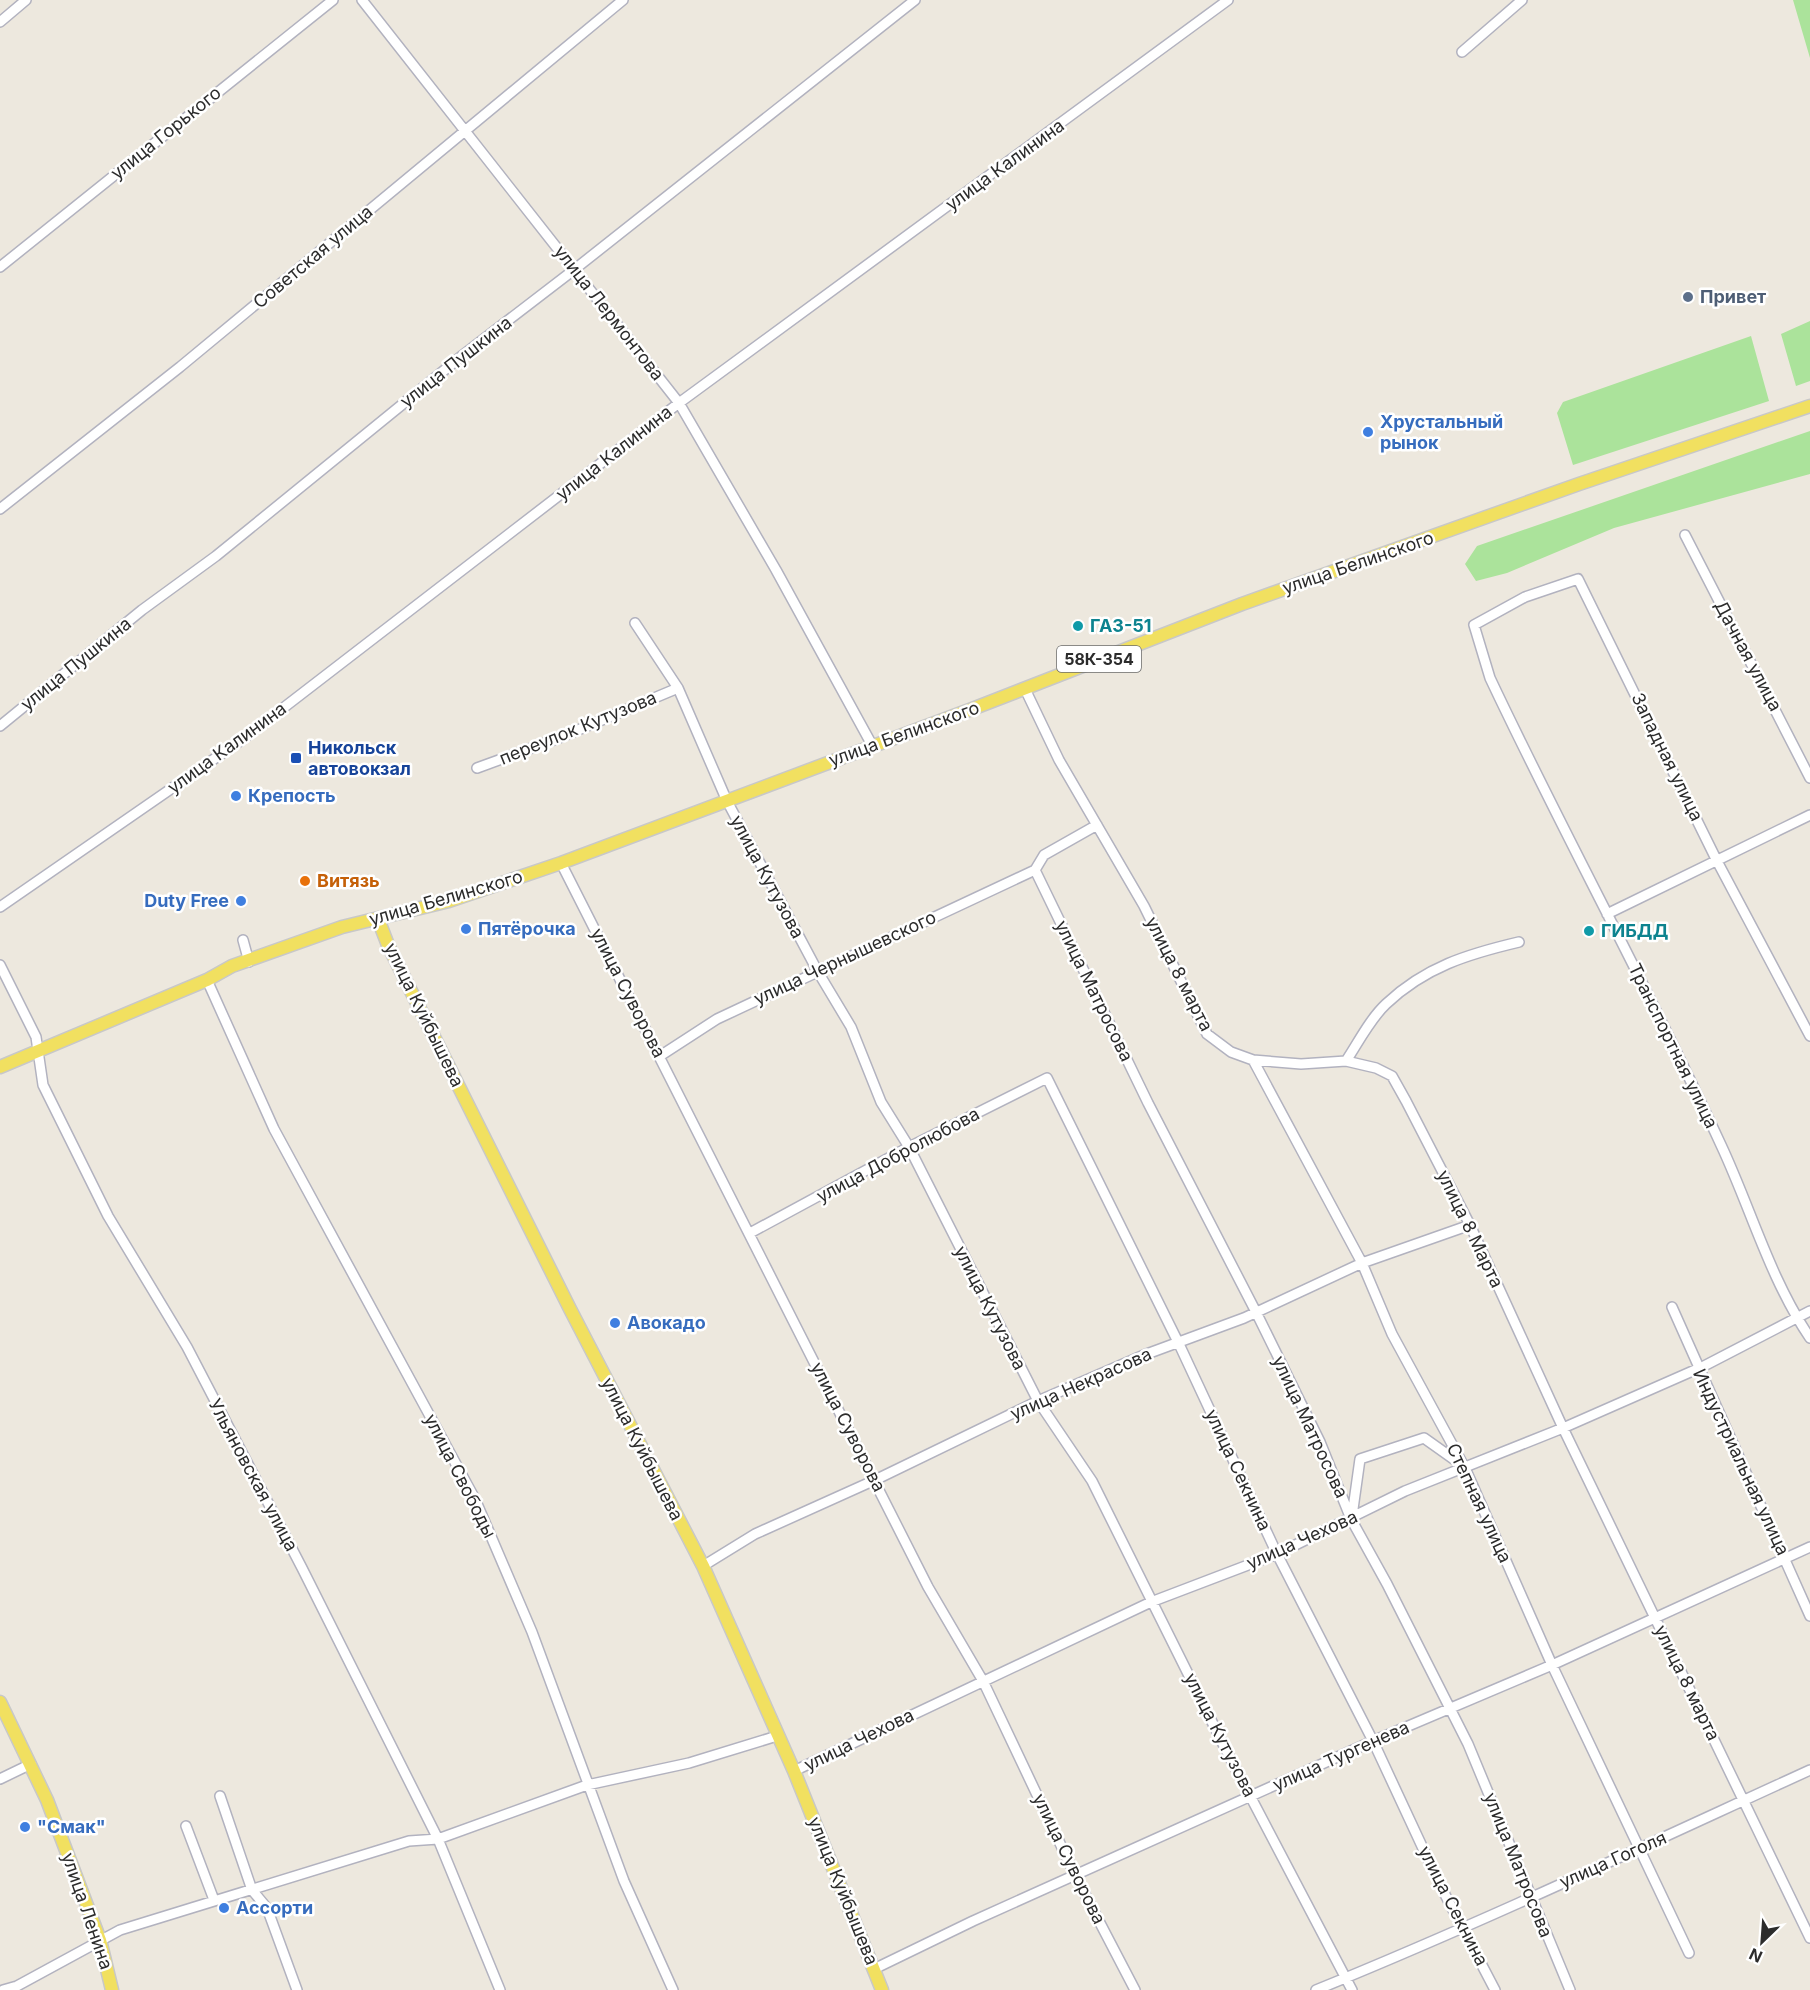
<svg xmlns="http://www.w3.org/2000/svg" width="1810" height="1990" font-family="Inter,sans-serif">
  <rect width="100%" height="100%" fill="#ede8de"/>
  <path fill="#abe39b" d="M1793,0H1810V58Z
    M1810,321V381L1796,386L1781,334Z
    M1751,336L1769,401L1573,465L1557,413L1563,402Z
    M1810,431V474L1614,528L1507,573L1476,581L1465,564L1477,546Z"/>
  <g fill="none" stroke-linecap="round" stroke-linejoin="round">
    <g stroke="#b2b2bf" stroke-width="12">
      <path id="minor" d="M362,0L679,403L776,570L872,745
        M0,22L26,0
        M1462,52L1522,0
        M0,267L333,0
        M0,509L180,367L623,0
        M1685,535L1810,778
        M635,623L678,688L727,801L818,972L851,1027L881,1102L909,1147L1038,1401L1092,1481L1226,1750L1352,1990
        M1025,689L1059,760L1144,906L1207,1034L1231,1052L1253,1060L1301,1064L1346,1061C1358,1043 1370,1019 1386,1004C1425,967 1468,954 1519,942
        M0,726L142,610L216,556L463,355L575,269L915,0
        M477,768L559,738L678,688
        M561,863L928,1587L983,1681L1075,1875L1135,1990
        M1035,870L1148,1103L1256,1312L1320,1442L1351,1519L1387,1584L1468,1744L1570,1990
        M1035,870L1044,855L1097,825
        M0,907L243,739L679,403L1228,0
        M1607,914L1810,815
        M243,940L249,962
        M0,965L36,1037L43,1085L108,1216L187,1347L302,1568L438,1839L500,1990
        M207,980L274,1129L475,1499L532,1632L624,1881L673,1990
        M1810,1036L1717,861L1578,579L1525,597L1474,625L1490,678C1564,835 1648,987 1721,1145C1751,1209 1770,1279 1810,1338
        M660,1056L717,1019L1035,870
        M1253,1060L1362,1263L1392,1334L1465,1468L1552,1665L1689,1953
        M1346,1061L1376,1068L1392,1076L1406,1101L1470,1225L1563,1428L1810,1938
        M750,1233L909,1147L1047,1078L1179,1344L1277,1554L1373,1741L1440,1885L1495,1990
        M1672,1307L1810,1616
        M1352,1516L1360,1459L1424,1438L1462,1465
        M703,1566L755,1534L875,1480L1038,1401L1144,1355L1244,1318L1362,1263L1470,1225
        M794,1771L1151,1602L1277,1554L1405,1491L1563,1428L1704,1366L1810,1311
        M0,1779L31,1764
        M220,1796L252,1890L267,1908L297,1990
        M186,1826L214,1900
        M874,1969L973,1921L1373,1741L1552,1665L1810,1547
        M3,1990L17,1986L120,1930L409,1841L438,1839L587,1785L689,1763L777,1736
        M1316,1990C1483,1922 1646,1845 1810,1770"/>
    </g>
    <g stroke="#c8c8c8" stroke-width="15">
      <path id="major" d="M378,919L388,945L570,1309L703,1566L794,1771L882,1990
        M0,1067L207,980L232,966L342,927L449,901L561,863L972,709L1242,604L1579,484L1810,406
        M0,1702L47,1800L100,1940L112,1990"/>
    </g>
    <use href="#minor" stroke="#fff" stroke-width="9"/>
    <use href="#major" stroke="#f1e060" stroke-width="12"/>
  </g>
  <circle fill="#5c6f8a" stroke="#fff" stroke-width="2" cx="1688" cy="297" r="6"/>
  <g fill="#3f7fe0" stroke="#fff" stroke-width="2">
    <circle cx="1368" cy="432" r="6"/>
    <circle cx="236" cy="796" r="6"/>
    <circle cx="241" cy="901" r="6"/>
    <circle cx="466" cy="929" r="6"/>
    <circle cx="615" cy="1323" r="6"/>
    <circle cx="25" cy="1827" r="6"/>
    <circle cx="224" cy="1908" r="6"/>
  </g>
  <g fill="#0f9aa8" stroke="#fff" stroke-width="2">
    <circle cx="1078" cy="626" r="6"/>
    <circle cx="1589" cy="931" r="6"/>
  </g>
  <rect fill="#1a4fb4" stroke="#fff" stroke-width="2" x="290" y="752" width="12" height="12" rx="3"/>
  <circle fill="#e8710a" stroke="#fff" stroke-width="2" cx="305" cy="881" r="6"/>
  <g text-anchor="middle" stroke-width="5" stroke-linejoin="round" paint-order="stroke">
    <rect fill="#fff" stroke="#6b6b6b" stroke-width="1.5" x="1057" y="646" width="84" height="26" rx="4.5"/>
    <g font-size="16" font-weight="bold" fill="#2c2c2c">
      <text x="1099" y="665">58К-354</text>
    </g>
    <g font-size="18" fill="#2c2c2c" stroke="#fff">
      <text transform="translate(166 133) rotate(-39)" y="6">улица Горького</text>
      <text transform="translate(1005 165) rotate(-36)" y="6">улица Калинина</text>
      <text transform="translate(313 257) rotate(-40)" y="6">Советская улица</text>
      <text transform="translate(609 313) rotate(52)" y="6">улица Лермонтова</text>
      <text transform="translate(456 362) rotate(-38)" y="6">улица Пушкина</text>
      <text transform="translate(614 453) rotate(-38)" y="6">улица Калинина</text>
      <text transform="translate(1358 563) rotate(-19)" y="6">улица Белинского</text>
      <text transform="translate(1748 656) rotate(62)" y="6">Дачная улица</text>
      <text transform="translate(76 664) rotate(-39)" y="6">улица Пушкина</text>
      <text transform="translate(578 728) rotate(-22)" y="6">переулок Кутузова</text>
      <text transform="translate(904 734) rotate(-20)" y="6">улица Белинского</text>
      <text transform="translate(227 748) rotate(-36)" y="6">улица Калинина</text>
      <text transform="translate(1667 757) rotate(64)" y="6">Западная улица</text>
      <text transform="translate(767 877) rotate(62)" y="6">улица Кутузова</text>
      <text transform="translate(446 898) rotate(-16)" y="6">улица Белинского</text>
      <text transform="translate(845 958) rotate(-25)" y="6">улица Чернышевского</text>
      <text transform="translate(1179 974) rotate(63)" y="6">улица 8 марта</text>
      <text transform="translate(1094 991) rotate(64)" y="6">улица Матросова</text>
      <text transform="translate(628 993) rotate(63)" y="6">улица Суворова</text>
      <text transform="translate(424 1015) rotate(64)" y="6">улица Куйбышева</text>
      <text transform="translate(1673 1046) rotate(64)" y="6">Транспортная улица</text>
      <text transform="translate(898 1155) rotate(-28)" y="6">улица Добролюбова</text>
      <text transform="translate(1470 1229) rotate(64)" y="6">улица 8 Марта</text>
      <text transform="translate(990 1308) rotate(63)" y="6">улица Кутузова</text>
      <text transform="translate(1081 1384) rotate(-24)" y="6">улица Некрасова</text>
      <text transform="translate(848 1427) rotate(63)" y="6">улица Суворова</text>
      <text transform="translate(1310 1427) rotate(65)" y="6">улица Матросова</text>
      <text transform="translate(642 1449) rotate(63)" y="6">улица Куйбышева</text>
      <text transform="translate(1741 1462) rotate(65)" y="6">Индустриальная улица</text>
      <text transform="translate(1238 1470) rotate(65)" y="6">улица Секнина</text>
      <text transform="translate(253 1475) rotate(62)" y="6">Ульяновская улица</text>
      <text transform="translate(460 1476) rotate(63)" y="6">улица Свободы</text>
      <text transform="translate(1479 1503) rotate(65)" y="6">Степная улица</text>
      <text transform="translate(1302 1540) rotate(-24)" y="6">улица Чехова</text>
      <text transform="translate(1687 1683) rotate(64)" y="6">улица 8 марта</text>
      <text transform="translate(1220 1735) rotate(63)" y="6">улица Кутузова</text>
      <text transform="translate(859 1740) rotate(-26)" y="6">улица Чехова</text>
      <text transform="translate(1341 1756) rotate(-24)" y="6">улица Тургенева</text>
      <text transform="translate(1069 1859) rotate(64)" y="6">улица Суворова</text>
      <text transform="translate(1613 1860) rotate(-24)" y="6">улица Гоголя</text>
      <text transform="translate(1518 1865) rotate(68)" y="6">улица Матросова</text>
      <text transform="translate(843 1891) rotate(68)" y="6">улица Куйбышева</text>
      <text transform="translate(1453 1906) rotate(63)" y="6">улица Секнина</text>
      <text transform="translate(87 1911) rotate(71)" y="6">улица Ленина</text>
    </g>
    <g font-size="18" font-weight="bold" fill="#4e5e75" stroke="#fff" text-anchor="start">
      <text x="1700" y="303">Привет</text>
    </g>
    <g font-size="18" font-weight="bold" fill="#366cbe" stroke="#fff" text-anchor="start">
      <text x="1380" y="428">Хрустальный<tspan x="1380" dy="21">рынок</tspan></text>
      <text x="248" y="802">Крепость</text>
      <text x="229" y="907" text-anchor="end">Duty Free</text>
      <text x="478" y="935">Пятёрочка</text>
      <text x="627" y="1329">Авокадо</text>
      <text x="37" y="1833">"Смак"</text>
      <text x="236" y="1914">Ассорти</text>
    </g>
    <g font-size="18" font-weight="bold" fill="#0d838f" stroke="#fff" text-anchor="start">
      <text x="1090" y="632">ГАЗ-51</text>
      <text x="1601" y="937">ГИБДД</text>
    </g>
    <g font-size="18" font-weight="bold" fill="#164399" stroke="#fff" text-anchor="start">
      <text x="308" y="754">Никольск<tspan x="308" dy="21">автовокзал</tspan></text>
    </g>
    <g font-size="18" font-weight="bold" fill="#c56008" stroke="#fff" text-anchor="start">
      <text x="317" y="887">Витязь</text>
    </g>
  </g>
  <g transform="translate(1762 1942) rotate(205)" stroke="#ffffff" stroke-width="4.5" paint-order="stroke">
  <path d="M0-4.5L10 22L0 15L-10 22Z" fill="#2c2c2c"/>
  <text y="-9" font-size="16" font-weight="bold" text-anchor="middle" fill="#2c2c2c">N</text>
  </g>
</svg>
